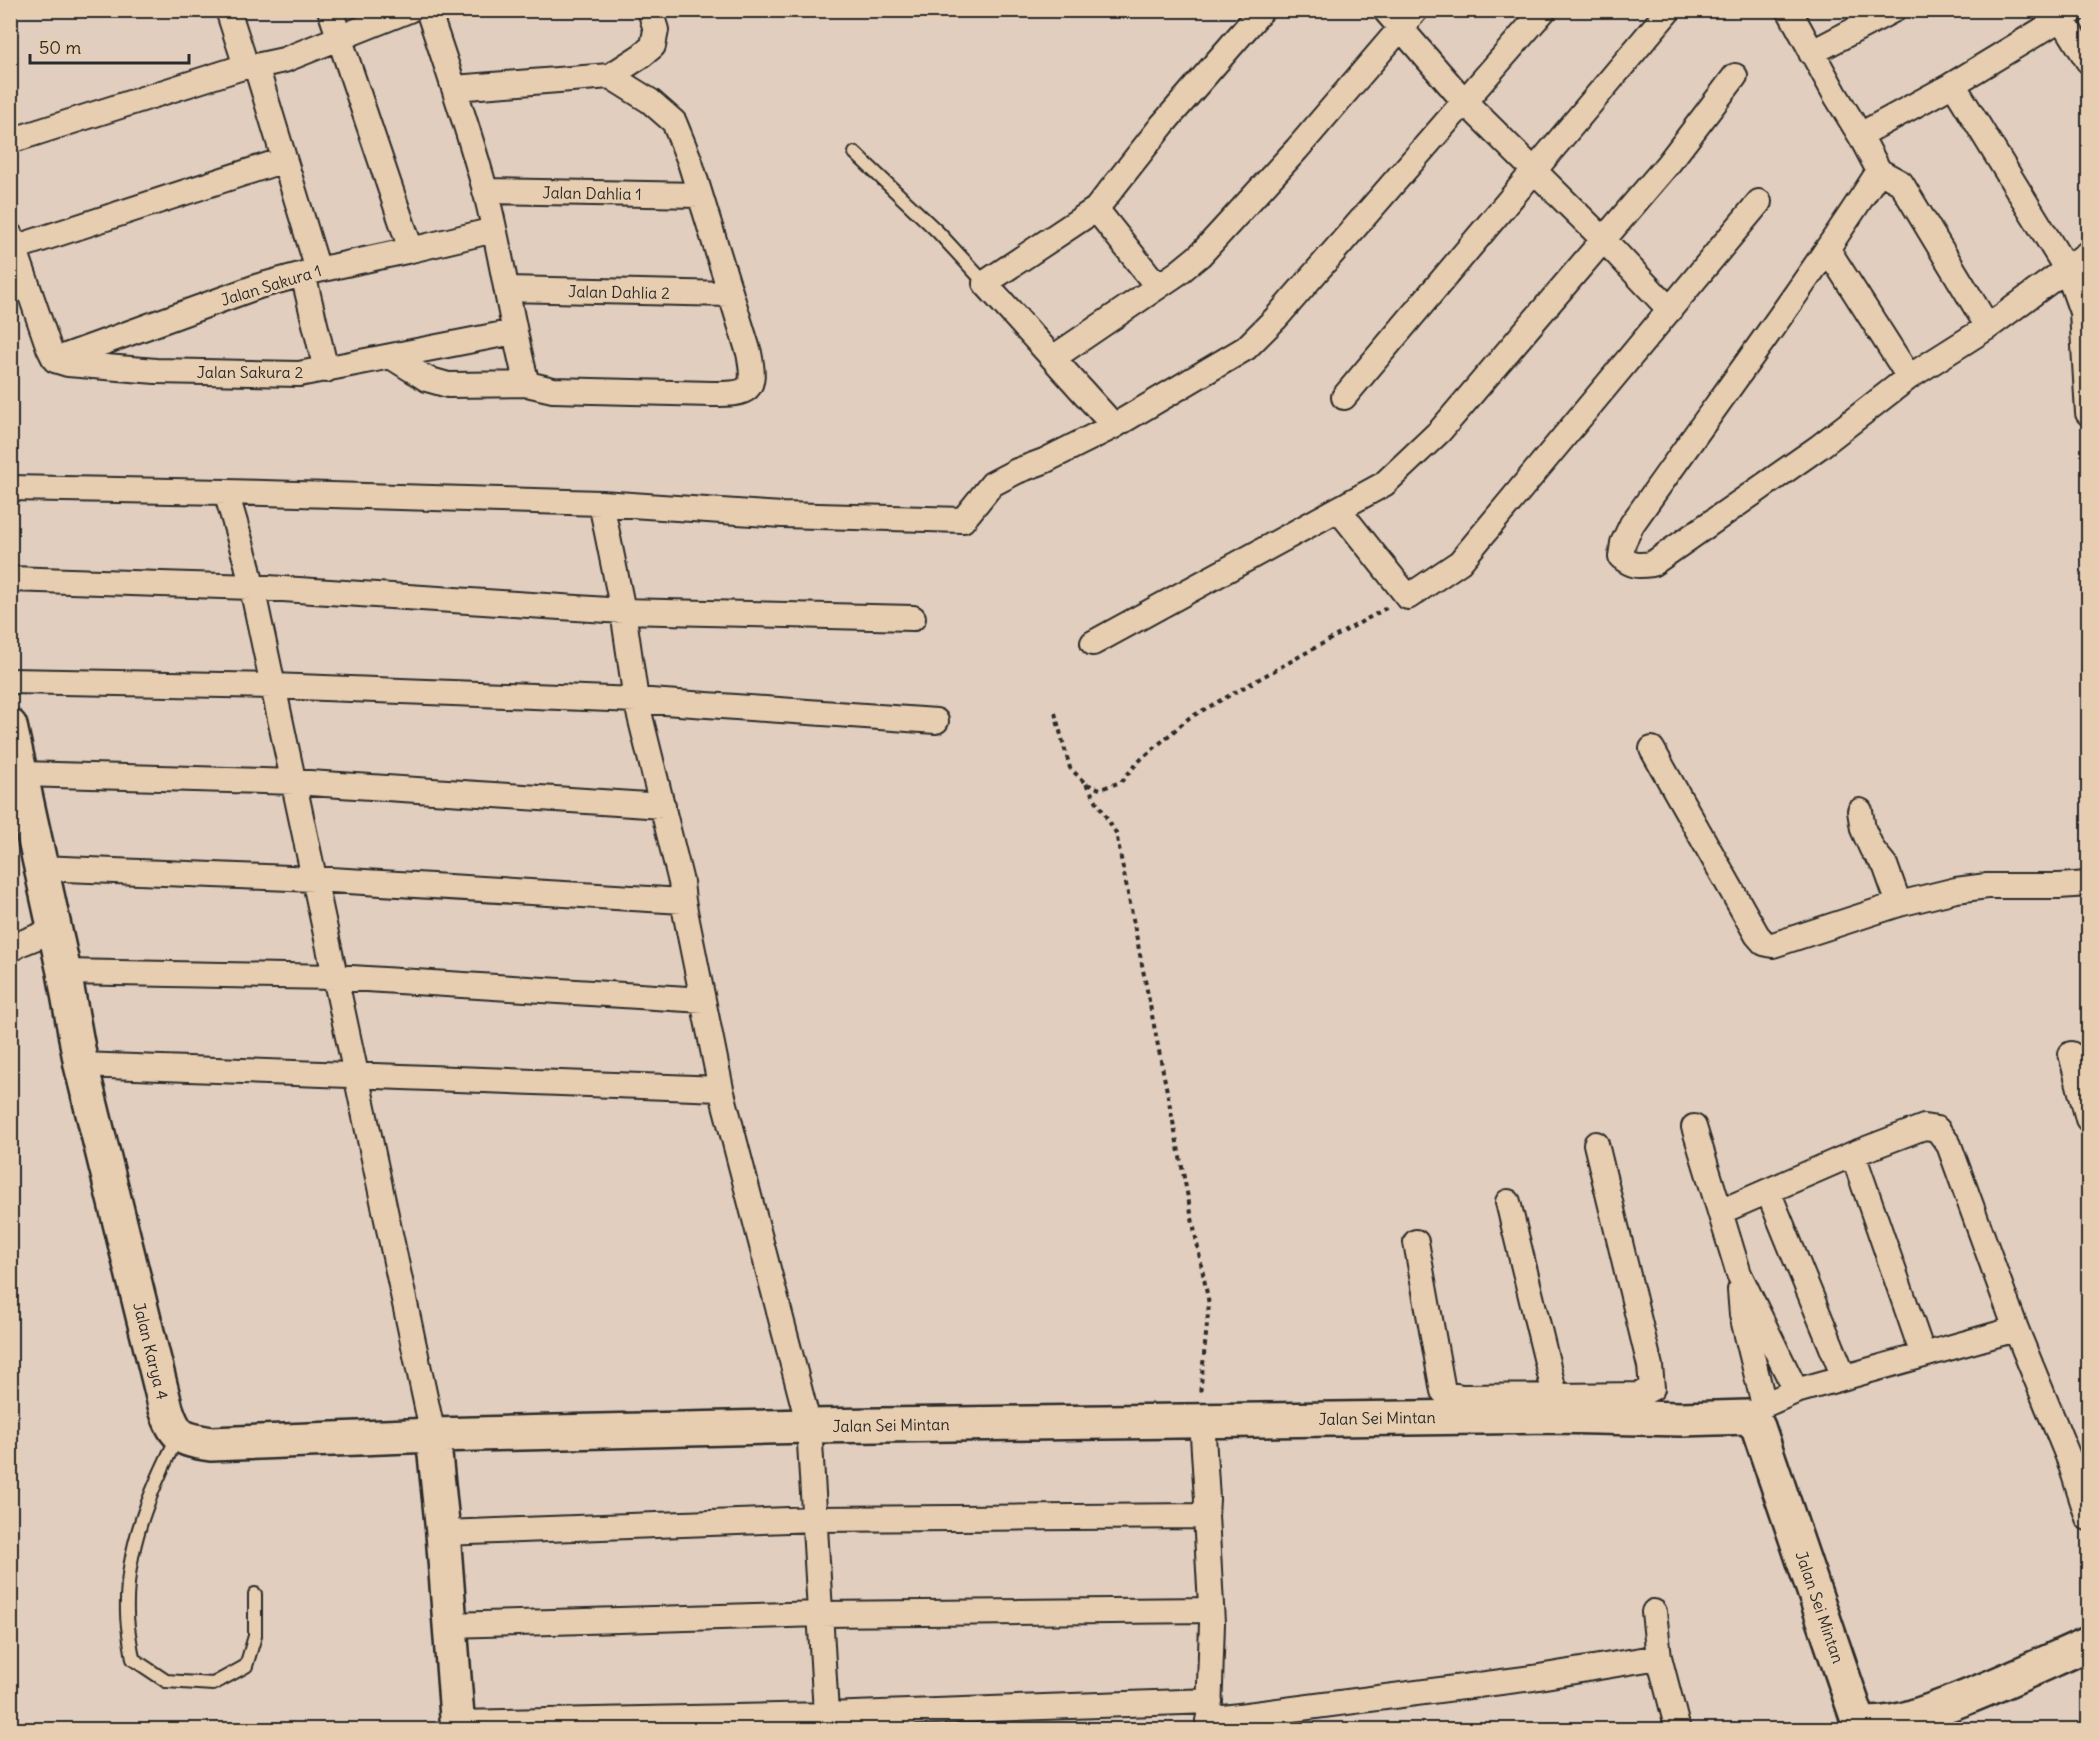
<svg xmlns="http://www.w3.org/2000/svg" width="2099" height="1740" font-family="Delius,sans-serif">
  <rect width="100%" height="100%" fill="#e1cebe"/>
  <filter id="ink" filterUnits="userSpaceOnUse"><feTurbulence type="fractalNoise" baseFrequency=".0167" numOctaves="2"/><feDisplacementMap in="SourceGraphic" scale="12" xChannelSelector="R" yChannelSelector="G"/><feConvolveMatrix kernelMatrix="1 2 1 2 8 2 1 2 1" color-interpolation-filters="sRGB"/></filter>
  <g filter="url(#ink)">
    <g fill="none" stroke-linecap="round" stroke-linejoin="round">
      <g stroke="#2b2b2b" stroke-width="16">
        <path id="lane" d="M855,153L938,232L985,283
          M178,1436C150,1491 125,1550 127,1613C127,1628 131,1644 133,1659L166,1681L213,1684L246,1666L255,1636V1594"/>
      </g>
      <g stroke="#2b2b2b" stroke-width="28">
        <path id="street" d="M330,10L411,250
          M428,10C448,70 469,130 485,190C502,254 510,320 527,384L553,390L712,394C749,394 757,392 749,353L689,159L674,122L650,101L610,76
          M1385,10L1464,101L1604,240L1670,310
          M1789,10L1835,94L1860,135L1950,86L2075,10
          M2062,19L2088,61
          M1811,53L1893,10
          M246,66H256L284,60L409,10
          M256,66L318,270
          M1953,84L2067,270L2082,312L2088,413
          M454,88L610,76L641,56L653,46L656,30L650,10
          M1860,135L1879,171L1901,183L1988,327
          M10,141L246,66L228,10
          M1879,171C1801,292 1715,406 1632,524L1623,543L1621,557C1632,566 1637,566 1652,564L1819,447L1909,377L1988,327L2088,253
          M485,191L699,195
          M1096,209L1150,277L1155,280L1164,282
          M10,235L49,348L55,360
          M14,248L284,160
          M1828,250L1909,377
          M303,274L326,370
          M507,289L730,294
          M392,357L427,379L448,385L527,384
          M1053,358L1178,273L1200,255L1297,149L1416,10
          M55,360L68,364L156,371L299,374L514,332
          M55,360L259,286L318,270L411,250L494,230
          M1344,397L1669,10
          M1114,426L985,283L1096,209L1163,124L1262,10
          M10,488L226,492L601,503L782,515L963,520L992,484L1017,471L1044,461L1114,426L1246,348L1276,318L1544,10
          M226,492L247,564L433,1435
          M601,503L623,611L636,700L681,882L683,901L721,1089L809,1426L827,1730
          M1338,509L1408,597L1460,562L1759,202
          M10,579L252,587L623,611L913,618
          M1093,643L1384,484L1440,431L1668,164L1735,76
          M10,681L273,686L636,700L936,721
          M1652,749L1757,935L1764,943L1773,945L1899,904L1956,890L1987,886H2059L2088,884
          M22,774L294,782L663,806
          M1860,811L1863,829L1872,849L1885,865L1899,904
          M40,868L314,879L683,901
          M10,950L19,944L54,930
          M64,972L335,977L703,1000
          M2071,1054L2088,1119
          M81,1065L721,1089
          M1694,1127L1739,1274L1796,1391
          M1853,1154L1923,1355
          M1508,1202L1555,1395V1411
          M1720,1212L1768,1191
          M1416,1242L1443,1391L1446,1394L1462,1397L1639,1395L1652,1388L1650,1366L1596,1144
          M1740,1290L1742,1315L1764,1405
          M2016,1329L2069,1459L2088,1518
          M1748,1417L1764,1405L1796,1391L2016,1329L1949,1145L1937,1129L1924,1127L1853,1154L1768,1191L1844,1377
          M1202,1420L1207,1499L1206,1516L1212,1623L1209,1715
          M443,1533L815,1519L1206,1516
          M1654,1612L1659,1657
          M450,1625L820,1614L1211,1610
          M1208,1720L1533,1678L1659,1657L1678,1730
          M457,1723L826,1715L1210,1701"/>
      </g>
      <g stroke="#2b2b2b" stroke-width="38">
        <path id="secondary" d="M10,726L64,972L81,1065L166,1409C176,1438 181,1439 211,1444L433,1435L809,1426L1555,1416L1681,1419L1748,1417L1758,1427L1859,1723C1894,1727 1924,1713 1957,1701C2001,1684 2045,1663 2088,1644
          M433,1435L443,1533L458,1730"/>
      </g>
      <path stroke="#2b2b2b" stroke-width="4" stroke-dasharray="4.5 4.5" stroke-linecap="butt" d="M1055,713L1070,768L1086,784L1100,789L1121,782L1138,762L1189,718L1390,606
        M1086,784L1116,833L1209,1304L1200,1395"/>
      <use href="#lane" stroke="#e8ceb0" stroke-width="12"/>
      <use href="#street" stroke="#e8ceb0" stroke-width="24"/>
      <use href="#secondary" stroke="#e8ceb0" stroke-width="33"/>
    </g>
  </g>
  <g text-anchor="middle" stroke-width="6" stroke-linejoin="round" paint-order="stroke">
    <g font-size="16" fill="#2b2b2b" stroke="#e8ceb0">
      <text transform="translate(592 193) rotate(1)" y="6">Jalan Dahlia 1</text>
      <text transform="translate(271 285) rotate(-17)" y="6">Jalan Sakura 1</text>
      <text transform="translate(619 292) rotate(1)" y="6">Jalan Dahlia 2</text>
      <text x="250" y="378">Jalan Sakura 2</text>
      <text transform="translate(151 1351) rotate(76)" y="6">Jalan Karya 4</text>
      <text transform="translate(1377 1418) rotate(-1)" y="6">Jalan Sei Mintan</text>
      <text transform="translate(891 1425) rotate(-1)" y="6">Jalan Sei Mintan</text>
      <text transform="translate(1820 1607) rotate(71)" y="6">Jalan Sei Mintan</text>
    </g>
  </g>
  <rect width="2099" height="1740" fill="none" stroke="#e8ceb0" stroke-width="36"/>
  <rect x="18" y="18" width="2063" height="1704" fill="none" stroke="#2b2b2b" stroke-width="2" filter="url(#ink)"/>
  <path d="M30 54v9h159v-9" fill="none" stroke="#2b2b2b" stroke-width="3"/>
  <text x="39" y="54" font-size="18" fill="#2b2b2b" stroke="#e8ceb0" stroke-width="4.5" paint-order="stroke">50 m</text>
</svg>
